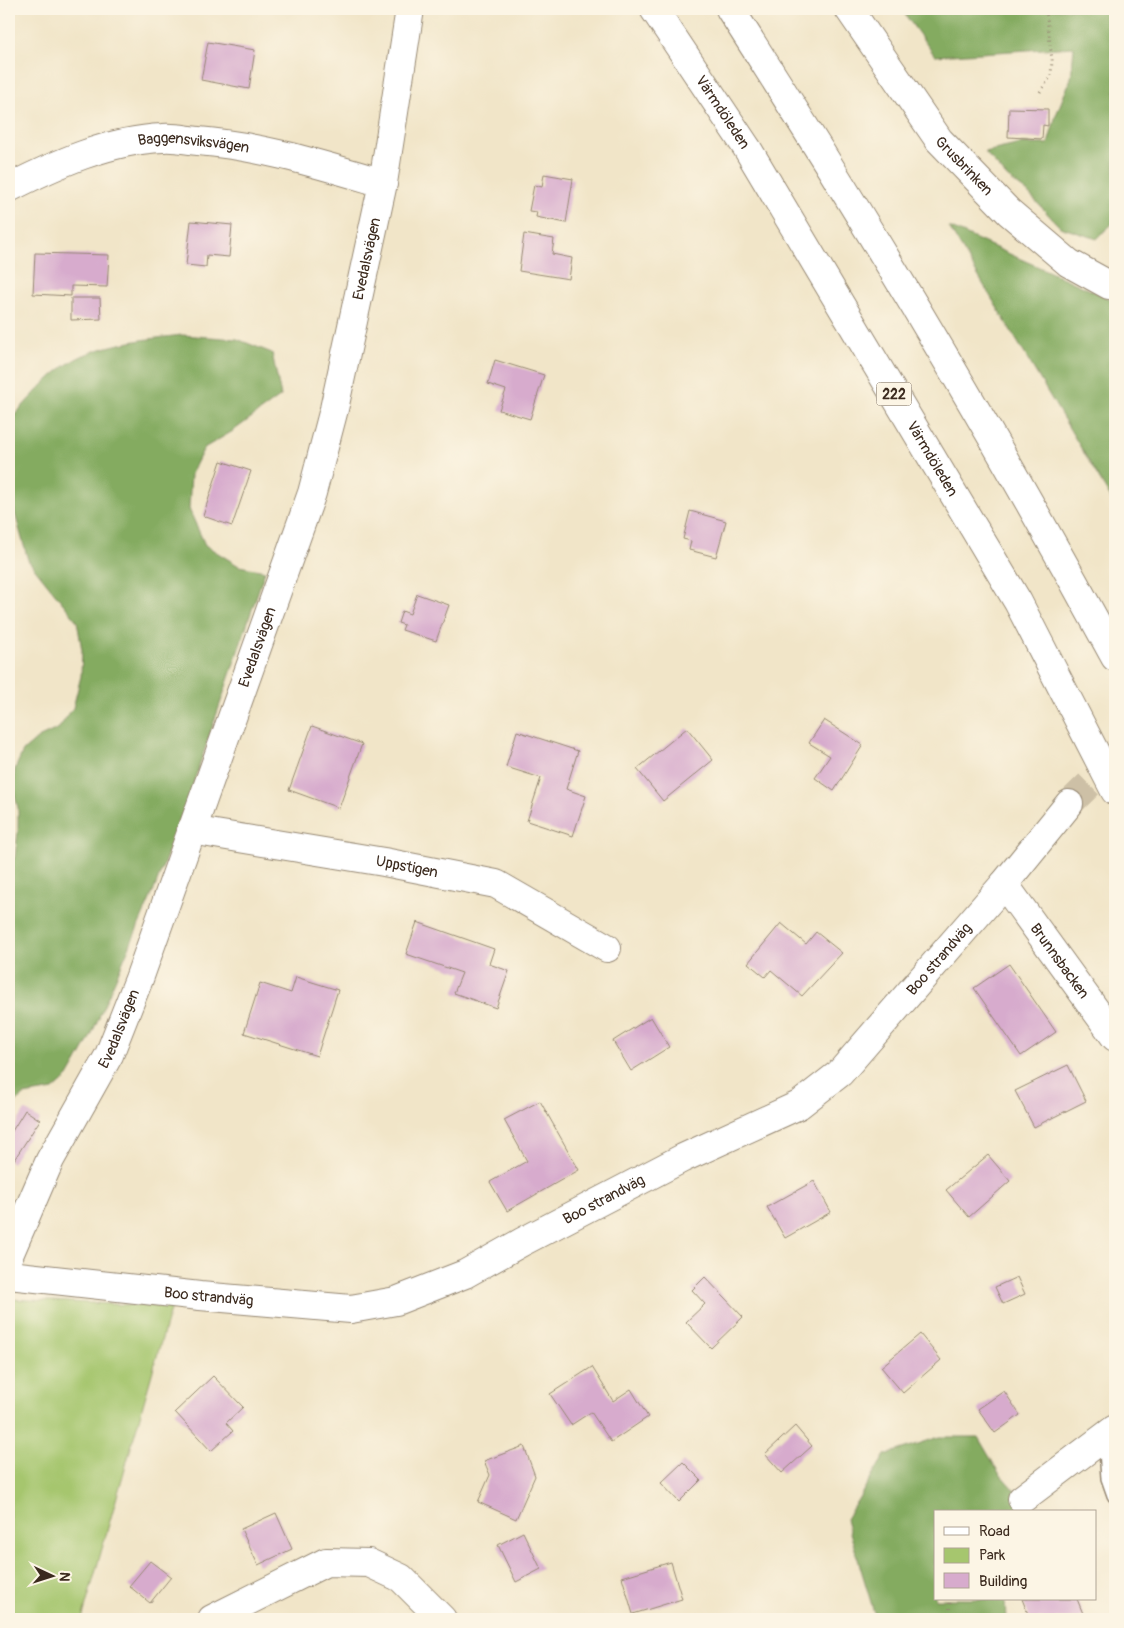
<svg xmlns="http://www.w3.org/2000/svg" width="1124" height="1628" font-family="Pangolin,sans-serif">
  <rect width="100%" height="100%" fill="#fcf5e5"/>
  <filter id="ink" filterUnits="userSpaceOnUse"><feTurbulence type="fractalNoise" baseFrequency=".02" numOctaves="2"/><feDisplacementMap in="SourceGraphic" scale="10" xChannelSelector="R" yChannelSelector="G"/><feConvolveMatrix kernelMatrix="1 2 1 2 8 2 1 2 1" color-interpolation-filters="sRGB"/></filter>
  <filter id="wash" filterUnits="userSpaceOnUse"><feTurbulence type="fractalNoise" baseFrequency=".0096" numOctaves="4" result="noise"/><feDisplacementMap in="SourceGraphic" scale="20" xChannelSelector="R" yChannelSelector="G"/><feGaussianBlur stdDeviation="1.12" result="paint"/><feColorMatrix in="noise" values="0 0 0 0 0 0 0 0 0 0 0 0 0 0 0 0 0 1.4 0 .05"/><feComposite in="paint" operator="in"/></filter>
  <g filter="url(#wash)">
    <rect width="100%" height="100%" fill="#f1e5c8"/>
    <path fill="#a6c66e" stroke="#707846" d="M9,1299L171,1307L82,1619H9Z"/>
    <path fill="#84ab61" stroke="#606a40" d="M901,9H1115V221L1097,239L1060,227L1027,192L1007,177L985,152L1021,144H1048L1056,115L1071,78L1074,47L935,56Z
      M949,227L1115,301V505Z
      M182,335L237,339L272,353L281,396L233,431L204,448L191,474L189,509L205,545L239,566L265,571L188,799L154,890L89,1040L68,1077L53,1090L24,1095L9,1108V867L15,857L18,831V808L13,788L15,769L23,751L38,738L59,728L73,708L81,676L82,650L77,621L28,560L9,492V421C31,398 54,368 84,355C115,342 148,339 182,335Z
      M939,1437H978L999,1473L1022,1499L1020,1512H935V1599H1005L1006,1619H876L846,1519L885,1455Z"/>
    <g id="blocks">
      <path fill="#d7abcd" d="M208,42L255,50L249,89L201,80Z
        M1009,108L1048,109V126L1043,125L1042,139L1008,137Z
        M544,174L573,179L566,223L536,217L537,212L529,211L534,185L542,187Z
        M191,221L232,225L229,257L207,255L206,267L186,265Z
        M524,234L554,239L552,254L572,258L569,279L519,271Z
        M35,253L109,255L107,287L71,286V296L33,294Z
        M71,298H100L101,319L71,320Z
        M495,360L544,375L530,419L499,410L506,390L488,384Z
        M221,461L251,471L232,526L203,516Z
        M690,511L726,521L716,557L689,550L691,541L683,539Z
        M417,594L449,605L436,641L402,630L404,625L398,623L402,611L410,614Z
        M824,720L863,745L834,791L815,778L830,756L809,743Z
        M312,726L362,744L339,808L289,790Z
        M687,728L713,760L663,801L637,769Z
        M517,731L578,751L566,789L586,796L573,836L527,821L541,778L506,767Z
        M417,922L494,949L489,964L509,971L496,1008L454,993L462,973L406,954Z
        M781,923L806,944L816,932L842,953L802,996L771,970L765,977L748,963Z
        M1009,964L1056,1032L1021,1056L974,988Z
        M296,977L338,990L317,1056L244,1033L260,983L291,993Z
        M651,1017L669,1047L631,1071L613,1041Z
        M1068,1065L1086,1101L1034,1127L1015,1091Z
        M540,1101L579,1170L507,1211L490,1182L527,1161L504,1120Z
        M25,1110L40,1120L12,1163L9,1161V1136Z
        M988,1155L1010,1181L969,1217L946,1190Z
        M814,1181L831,1212L785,1238L767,1207Z
        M705,1277L743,1317L711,1348L686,1322L705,1304L692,1290Z
        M1017,1277L1025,1294L1003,1304L995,1287Z
        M920,1334L941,1360L903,1393L881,1367Z
        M592,1367L613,1401L631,1389L648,1417L611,1442L591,1412L571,1425L550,1394Z
        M213,1376L243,1407L226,1423L233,1431L211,1451L175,1412Z
        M1004,1391L1020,1415L995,1433L978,1409Z
        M795,1426L812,1446L782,1473L765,1454Z
        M524,1446L535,1476L516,1519L478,1502L490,1475L484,1461Z
        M683,1462L701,1480L679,1502L661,1483Z
        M276,1513L292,1549L258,1565L241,1529Z
        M523,1532L541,1569L516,1582L498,1545Z
        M150,1561L171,1577L150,1603L129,1586Z
        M671,1562L682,1599L633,1614L622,1577Z
        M1022,1599H1077L1084,1616L1076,1619H1030Z"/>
    </g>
  </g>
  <g filter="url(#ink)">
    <use href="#blocks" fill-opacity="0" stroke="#968873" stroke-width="1"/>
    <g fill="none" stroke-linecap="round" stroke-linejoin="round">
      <path stroke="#cdc0a6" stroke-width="28" stroke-dasharray="28 14" stroke-linecap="butt" d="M1069,804L1115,759"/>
      <g stroke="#968873" stroke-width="18">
        <path id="lane" d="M1106,1436L1109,1478L1115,1495"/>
      </g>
      <g stroke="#968873" stroke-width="30">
        <g id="street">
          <path id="s1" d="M849,9L939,140L1009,212L1069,263L1109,285L1115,286"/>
          <path id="s2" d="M9,188C56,164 109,140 163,138C175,137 187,140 198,141C262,146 322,165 383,183"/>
          <path id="s3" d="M191,830L384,862L496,884L607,948"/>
          <path id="s4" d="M1004,884L1115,1037"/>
          <path id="s5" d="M9,1255L50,1160L109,1055L139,979L312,493L334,409L383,183L410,9"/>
          <path id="s6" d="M9,1275L200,1296L351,1309L396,1301L465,1274L522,1242L683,1158L799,1105L840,1073L1004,884L1069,804"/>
          <path d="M1022,1499L1115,1429"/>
          <path d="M212,1619L326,1562L369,1563L401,1578L442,1619"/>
        </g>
      </g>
      <g stroke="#968873" stroke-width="30">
        <g id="highway">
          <path id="s7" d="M654,9L747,148L1018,602L1115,791"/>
          <path d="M730,9C866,220 995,436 1115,657"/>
        </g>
      </g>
      <path stroke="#968873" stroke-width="3" stroke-dasharray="1 4" stroke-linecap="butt" d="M1040,92L1051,76L1052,60L1046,9
        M949,1619L950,1599"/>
      <use href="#lane" stroke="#fff" stroke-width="15"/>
      <use href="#street" stroke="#fff" stroke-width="28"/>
      <use href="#highway" stroke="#fff" stroke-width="28"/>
    </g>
  </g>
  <g text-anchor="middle" stroke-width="4" stroke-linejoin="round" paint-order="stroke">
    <rect fill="#fcf5e5" stroke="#75675a" stroke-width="1" x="876.5" y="382.5" width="35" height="23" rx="4"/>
    <g font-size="14" font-weight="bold" fill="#3b2a1e">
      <text x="894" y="399">222</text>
    </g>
    <g font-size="15" fill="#3b2a1e" stroke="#fcf5e5">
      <text dy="5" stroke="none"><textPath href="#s7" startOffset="124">Värmdöleden</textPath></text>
      <text dy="5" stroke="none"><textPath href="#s2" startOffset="194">Baggensviksvägen</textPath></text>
      <text dy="5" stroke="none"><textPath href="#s1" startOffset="195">Grusbrinken</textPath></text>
      <text dy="5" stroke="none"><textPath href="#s5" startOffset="1062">Evedalsvägen</textPath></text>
      <text dy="5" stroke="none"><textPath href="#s7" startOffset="529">Värmdöleden</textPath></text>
      <text dy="5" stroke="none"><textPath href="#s5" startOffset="658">Evedalsvägen</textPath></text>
      <text dy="5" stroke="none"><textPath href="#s3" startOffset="219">Uppstigen</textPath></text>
      <text dy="5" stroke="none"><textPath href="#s6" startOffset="1041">Boo strandväg</textPath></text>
      <text dy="5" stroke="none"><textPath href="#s4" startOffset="95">Brunnsbacken</textPath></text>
      <text dy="5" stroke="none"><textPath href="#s5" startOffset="252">Evedalsvägen</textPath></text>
      <text dy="5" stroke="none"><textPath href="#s6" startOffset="621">Boo strandväg</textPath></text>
      <text dy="5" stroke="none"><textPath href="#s6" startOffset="201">Boo strandväg</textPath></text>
    </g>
  </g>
  <rect width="1124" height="1628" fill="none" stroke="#fcf5e5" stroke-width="30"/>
  <rect x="934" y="1510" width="162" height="90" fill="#fcf5e5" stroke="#afa495"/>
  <rect x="944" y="1527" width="25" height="8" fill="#ffffff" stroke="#afa495"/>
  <text x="979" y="1536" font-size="15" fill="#3b2a1e">Road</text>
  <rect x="944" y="1548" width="25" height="15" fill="#a6c66e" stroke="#afa495"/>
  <text x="979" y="1560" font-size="15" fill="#3b2a1e">Park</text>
  <rect x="944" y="1573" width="25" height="15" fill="#d7abcd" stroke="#afa495"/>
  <text x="979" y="1586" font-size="15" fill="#3b2a1e">Building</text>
  <g transform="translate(52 1576) rotate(94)" stroke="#fcf5e5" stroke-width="4" paint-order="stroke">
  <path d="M0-4L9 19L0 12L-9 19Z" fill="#3b2a1e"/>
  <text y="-8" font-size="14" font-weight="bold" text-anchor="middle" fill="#3b2a1e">N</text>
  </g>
</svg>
